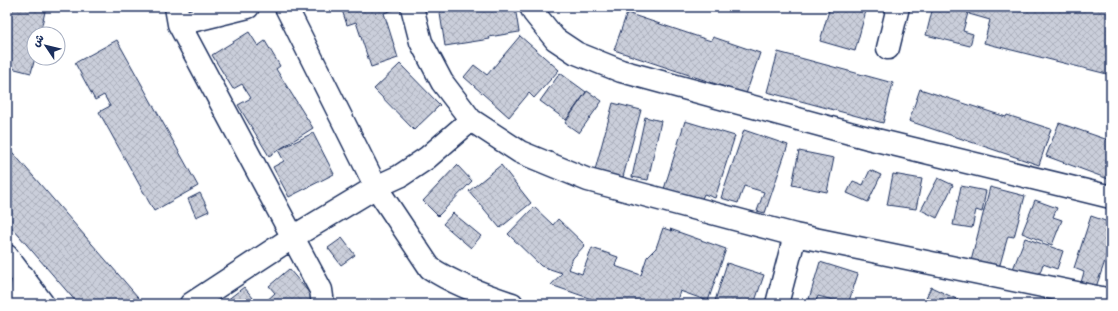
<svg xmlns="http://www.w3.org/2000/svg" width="1118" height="311" font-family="Sriracha,'Playpen Sans Arabic',sans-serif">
  <defs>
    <pattern id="building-cross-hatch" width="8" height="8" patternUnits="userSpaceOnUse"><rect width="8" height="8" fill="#caceda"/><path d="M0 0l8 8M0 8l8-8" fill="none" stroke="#adb1be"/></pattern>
  </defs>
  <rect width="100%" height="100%" fill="#fff"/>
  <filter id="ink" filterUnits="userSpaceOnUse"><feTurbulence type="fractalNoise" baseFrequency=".025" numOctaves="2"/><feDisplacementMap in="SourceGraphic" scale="8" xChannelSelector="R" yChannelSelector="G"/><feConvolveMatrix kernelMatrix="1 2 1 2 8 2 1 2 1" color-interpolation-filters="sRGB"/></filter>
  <g filter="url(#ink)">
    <path fill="url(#building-cross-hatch)" stroke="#1b2f5e" d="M7,7H46L40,34H34L35,58L31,73L7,67Z
      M341,7H402L384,13L398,58L371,67L356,22L347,25Z
      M439,7H515L519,32L489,37L490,39L445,46Z
      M830,7H867L855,51L820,41Z
      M933,7H963L969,9L963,31L973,34L970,46L926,35Z
      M971,7H1111V75L984,43L990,20L969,14Z
      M627,13L711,41L713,37L760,53L746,94L614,50Z
      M249,32L258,46L265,41L280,66L276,69L313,128L269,156L238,105L251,98L242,84L233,89L212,55Z
      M520,36L559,70L534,98L529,93L509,117L464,77L474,65L487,75Z
      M117,40L198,186L154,211L99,112L110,106L104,95L95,100L75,63Z
      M778,52L893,83L883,123L767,92Z
      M400,64L440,105L414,130L374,89Z
      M560,73L586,92L566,120L540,101Z
      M920,89L1006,117L1007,115L1051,129L1039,165L909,121Z
      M587,91L602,101L579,133L565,123Z
      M613,103L641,110L623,177L595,170Z
      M645,117L661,121L648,180L632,177Z
      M685,121L735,136L715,198L704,194L701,201L664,189Z
      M1059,123L1111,141V180L1046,156Z
      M744,130L788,145L765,213L757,211L764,192L744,186L738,203L721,198Z
      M313,133L334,174L289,197L273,167L284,161L278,150Z
      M7,146L144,304H78L7,222Z
      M799,151L834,158L827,192L792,185Z
      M457,165L472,181L438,216L423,201Z
      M501,165L531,203L500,228L469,191Z
      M870,170L881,175L868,202L847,193L853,181L863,185Z
      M893,174L922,179L916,209L887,205Z
      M938,178L953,185L937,218L921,210Z
      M961,186L986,191L982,212L976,210L972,228L953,225Z
      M990,187L1025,196L1014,237L1008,236L999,268L971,261Z
      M200,193L209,211L196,217L188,199Z
      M1035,200L1057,208L1053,217L1062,220L1052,245L1022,233Z
      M534,207L553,225L558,219L585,245L573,258L568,269L582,274L592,248L618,257L615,266L641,275L647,257L656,248L663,228L672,231L670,229L726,249L708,301L680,291L676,304H606L551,285L562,273L541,266L508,234Z
      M453,213L481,236L471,248L443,224Z
      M1091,216L1111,223V244L1095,290L1080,286L1084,272L1074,268Z
      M342,238L355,255L341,265L328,248Z
      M1025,238L1063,251L1057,269L1043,264L1038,278L1013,269Z
      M820,262L858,274L848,304L818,296L816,301L809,299Z
      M727,263L764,275L754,304H746L736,301L734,304H714Z
      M289,269L319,304H263L275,293L269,286Z
      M244,287L258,304H222Z
      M931,287L967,304H923Z"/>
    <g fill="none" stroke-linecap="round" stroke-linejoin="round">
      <g stroke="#1b2f5e" stroke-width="25">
        <path id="minor" d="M176,7L179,24L321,290L323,304
          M286,7L376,187L430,268C454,284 484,295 512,304
          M412,7L421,42L442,82L471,120L520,152L588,180L795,235L1111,300
          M531,7L534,13L555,39L576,53L621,71L868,138L1111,197
          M179,24L248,7
          M888,48L898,7
          M7,256L43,304
          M20,304L23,276
          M191,304L293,237L376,187L400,176L427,158L471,120
          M777,304L795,235"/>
      </g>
      <use href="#minor" stroke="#fff" stroke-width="22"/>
    </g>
  </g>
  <rect width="1118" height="311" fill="none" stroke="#fff" stroke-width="24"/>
  <rect x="12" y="12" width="1094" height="287" fill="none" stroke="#1b2f5e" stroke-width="1.5" filter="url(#ink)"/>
  <g transform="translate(46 46) rotate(305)"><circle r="19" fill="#ffffff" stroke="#a4acbf"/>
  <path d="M0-3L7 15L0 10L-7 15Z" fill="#1b2f5e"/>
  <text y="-6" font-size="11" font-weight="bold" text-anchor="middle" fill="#1b2f5e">ش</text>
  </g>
</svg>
